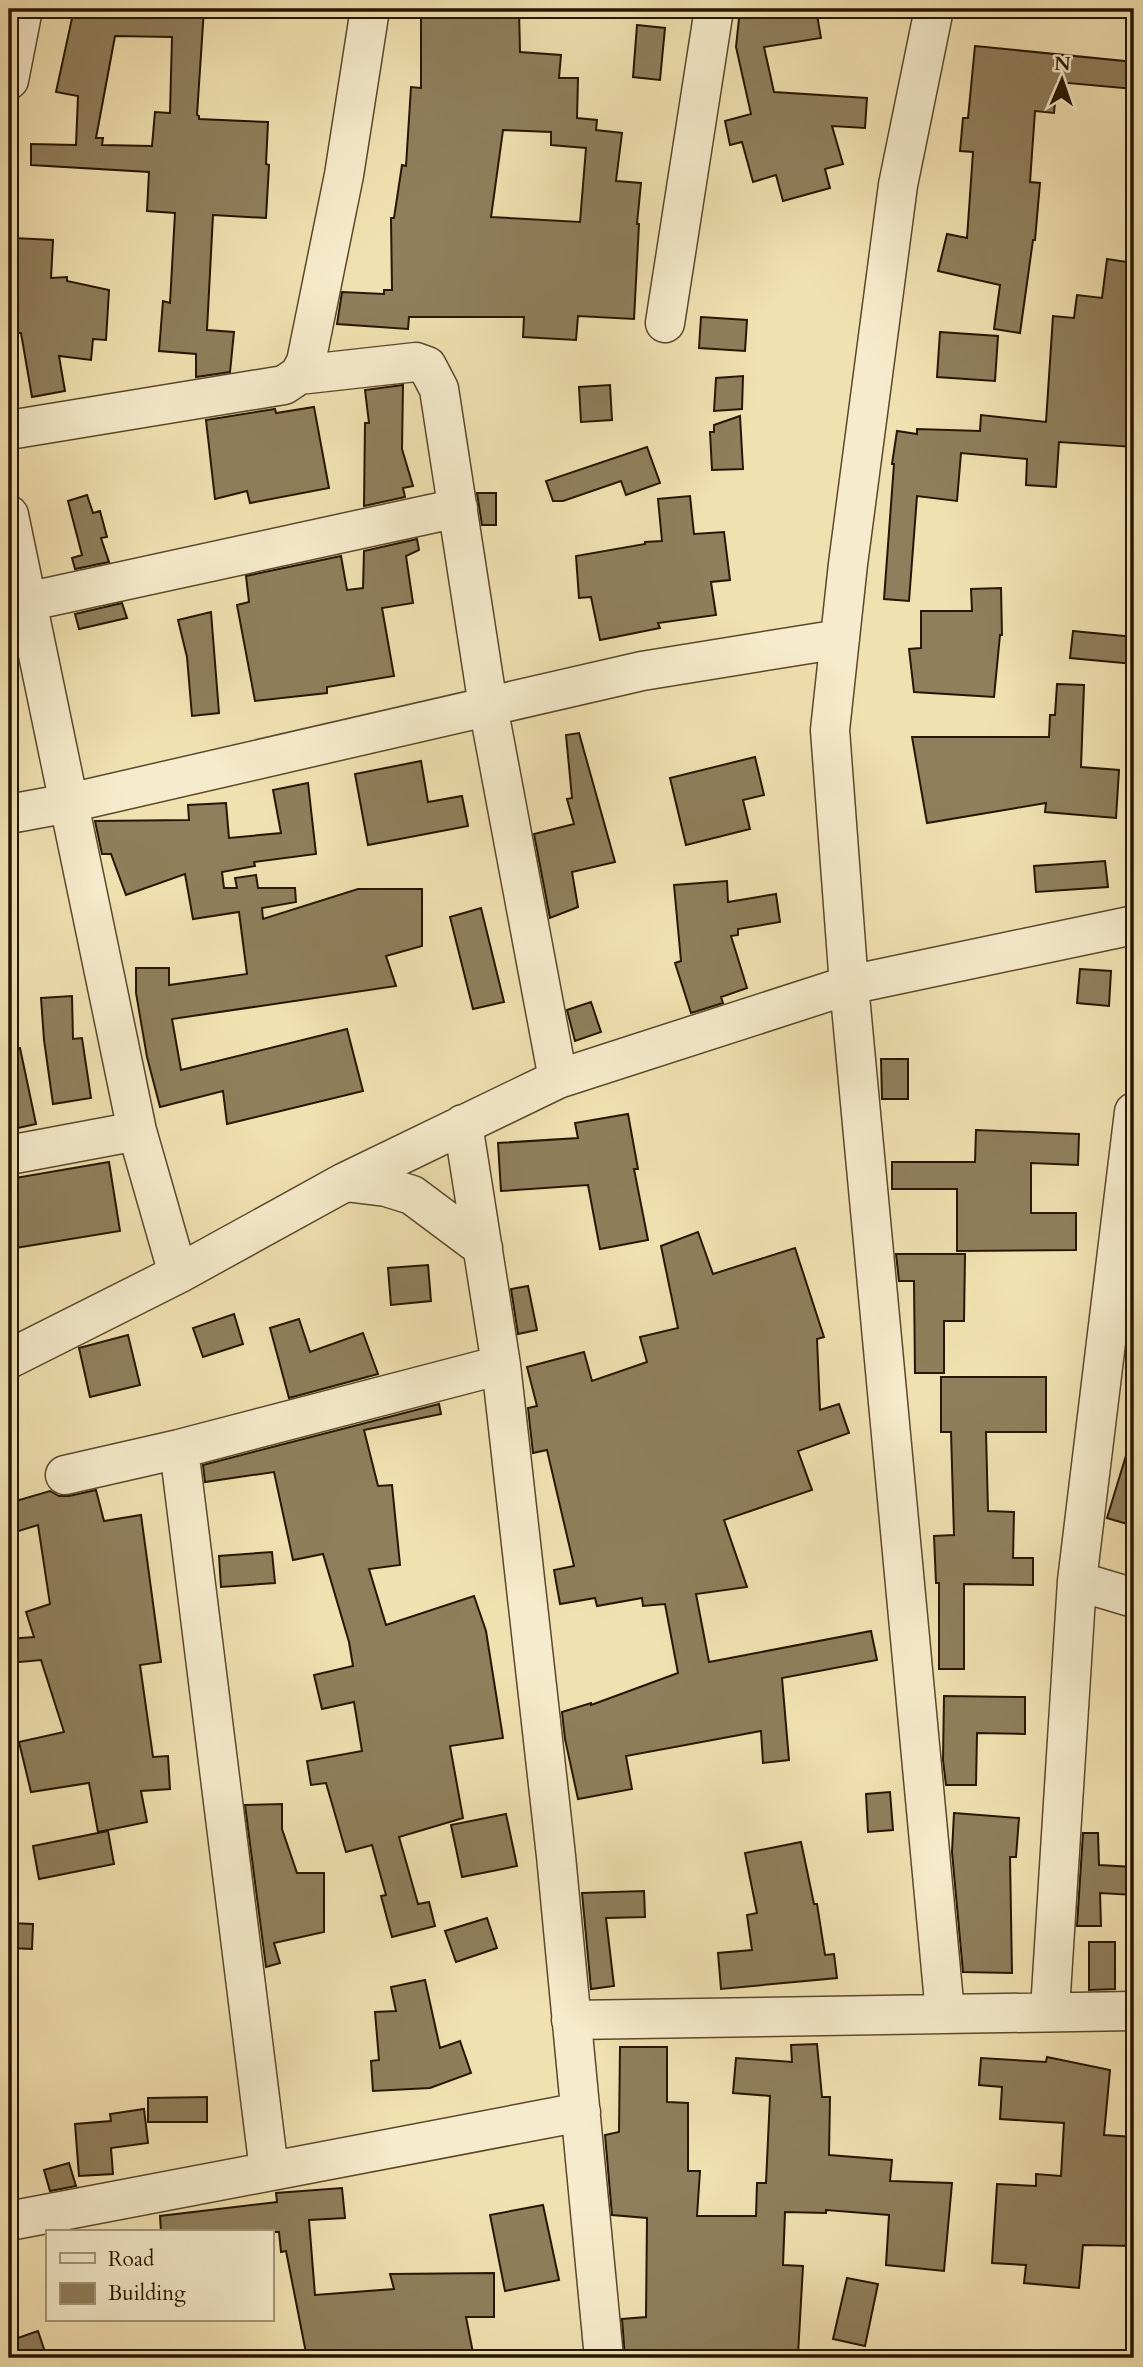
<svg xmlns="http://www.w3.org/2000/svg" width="1143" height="2367" font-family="Cardo,serif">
  <rect width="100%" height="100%" fill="#f1e0b0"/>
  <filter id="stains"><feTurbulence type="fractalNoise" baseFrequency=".00286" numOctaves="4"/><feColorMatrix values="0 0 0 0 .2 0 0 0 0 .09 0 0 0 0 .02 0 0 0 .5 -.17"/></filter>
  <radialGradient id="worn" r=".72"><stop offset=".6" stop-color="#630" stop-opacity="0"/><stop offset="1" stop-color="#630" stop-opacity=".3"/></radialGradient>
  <path fill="#907f5c" stroke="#271600" stroke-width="2" fill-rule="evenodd" d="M74,9H204L197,115L199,116V119L268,122L266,164L269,165L266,218L213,215L207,330L234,332L230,372L196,377V354L159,351L163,301L170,303L175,213L147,211L149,172L31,165V144L76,145L78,96L56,92ZM115,36L172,37L170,113L155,112L152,146L102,145L103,138H96Z
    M740,9H816L821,38L764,47L774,92L867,98L865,128L832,126L843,164L825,169L830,188L783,201L776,175L753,182L742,142L730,145L725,121L751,114L736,47Z
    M519,10L520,52L561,55L559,78H578L577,118L597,120L596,130L622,133L616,181L641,183L637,224H639L634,319L578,316L576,340L523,337L524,317H409L408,329L337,324L342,292L384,294V290H392L391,218H394L402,165L406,166L411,87L421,88V15L493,16V11ZM503,130L551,132V145L586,148L580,222L491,217Z
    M637,25L665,28L660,80L633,77Z
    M975,46L1134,62V89L1057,82L1054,113L1035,111L1030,182L1040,183L1035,240H1033L1020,333L994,329L1000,285L938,271L947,234L967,238L973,152L960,151L963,118H968Z
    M14,238L53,240L51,278L67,277V281L109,290L106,340L93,339L91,360L59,356L65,391L32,397L21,333H9Z
    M1107,259L1134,263V447L1059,442L1056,487L1026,485L1027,459L961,453L957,501L917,496L909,601L884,599L894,464H892L897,431L917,434V429L980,431L981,415L1046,422L1053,316L1074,318L1077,295L1102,298Z
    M701,317L747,320L745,351L699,348Z
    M940,332L998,336L995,381L937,377Z
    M743,376L742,409L714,411L716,378Z
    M403,385L402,449L413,486L403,488L405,497L364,506L365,423H369L365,390Z
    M610,385L612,420L581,422L579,387Z
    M314,407L329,488L250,503L247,491L215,499L206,420L275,409L276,413Z
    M740,416L743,469L712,470L710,432H714V425Z
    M647,447L660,483L626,495L621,481L563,501H553L546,481Z
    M477,493H496V525H482Z
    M87,495L93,513L100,511L107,537L101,538L109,562L75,569L72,558L82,555L68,501Z
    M690,496L694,534L724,532L730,580L711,582L716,615L658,623L660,628L600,640L591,597L579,598L576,556L645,544V542L662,541L658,499Z
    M417,539L419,550L406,556L413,603L382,608L394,676L327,687V693L255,701L237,605L249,602L246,576L341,556L347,590L363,588L364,551Z
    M1001,588L1002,635H1000L994,697L914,692L909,649L921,648V611H972L971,589Z
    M122,603L127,618L79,629L75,614Z
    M211,612L219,713L192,716L187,657L178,620Z
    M1073,631L1134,637V664L1070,658Z
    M1057,684L1084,685L1081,767L1119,770L1116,818L1045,812L1046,803L927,823L912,737H1049L1050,715H1055Z
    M579,733L615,862L572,872L578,907L550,918L534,834L574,824L567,799L572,798L566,735Z
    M755,757L764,795L743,800L750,829L686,845L670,778Z
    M421,761L428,802L462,796L468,826L368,845L355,774Z
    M308,783L316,854L254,862L255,866L222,872L224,888H237L235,878L256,875L258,888H295L296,902L262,908L263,919L358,889H422V946L386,956L396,986L172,1019L181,1070L347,1029L363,1091L227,1124L223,1091L160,1107L147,1057L136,993V968H169V985L247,974L239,912L193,919L185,874L126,895L111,854H102L95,821L189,820L188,805L226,803L229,838L281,833L273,790Z
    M1105,861L1108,887L1036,892L1034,866Z
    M727,881L728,902L776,894L780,922L738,929V935L731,936L747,988L721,997L723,1003L691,1013L675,963L681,961L674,885Z
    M481,908L504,1002L473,1009L450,917Z
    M1080,969L1111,971L1109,1006L1077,1003Z
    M72,996L73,1039L82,1038L91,1098L53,1104L44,1040L41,998Z
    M591,1002L601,1032L575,1041L567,1010Z
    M20,1048L36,1124L9,1130V1049Z
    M881,1059H908V1099H882Z
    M628,1114L638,1169H634L648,1240L600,1249L588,1185L501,1191L498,1143L578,1138L575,1123Z
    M976,1130L1079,1134L1078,1165L1031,1163V1213H1076V1250L957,1251V1189H892V1162H975Z
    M109,1162L120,1231L9,1249V1179Z
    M698,1232L713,1274L795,1248L824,1337L817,1339L820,1410L839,1404L849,1433L798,1451L812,1490L724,1520L747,1587L696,1594L709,1662L871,1631L877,1660L782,1678L789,1760L763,1763L761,1731L626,1756L632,1789L578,1799L565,1739L562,1712L591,1703V1705L678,1673L665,1604L643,1606L642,1598L597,1606L595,1598L560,1604L554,1570L574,1566L547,1450L533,1453L528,1408L537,1406L527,1367L584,1352L592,1381L647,1362L640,1337L678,1328L661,1246Z
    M896,1254H965L964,1321H944V1373H915L914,1281H899Z
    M428,1265L431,1301L391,1305L388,1268Z
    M528,1286L537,1330L518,1334L511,1289Z
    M234,1314L243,1344L203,1357L193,1328Z
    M299,1319L310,1352L363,1333L378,1374L289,1398L270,1328Z
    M128,1335L140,1385L90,1397L79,1348Z
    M941,1377H1046V1432H986L988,1511L1014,1512L1013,1558H1033V1585L964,1584V1669H939V1583H936L934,1536L954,1535L951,1432H941Z
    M439,1404L441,1414L364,1430L378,1486L392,1485L400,1565L369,1569L386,1625L474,1596L486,1631L503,1738L450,1746L463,1818L399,1837L418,1904L429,1902L435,1926L392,1937L381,1896L386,1895L372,1845L346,1852L326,1783L311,1785L307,1761L362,1751L354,1702L322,1709L314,1675L353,1666L349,1642L323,1554L293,1560L274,1472L205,1482L203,1465Z
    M1128,1449L1134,1450V1526L1107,1518Z
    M96,1490L104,1521L141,1515L161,1662L140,1665L153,1757L168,1756L170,1789L141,1791L147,1822L98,1832L89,1783L31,1792L19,1742L64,1732L41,1660L9,1663V1639L34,1637L26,1612L50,1604L38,1525L9,1534V1503L50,1491L59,1496H69Z
    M272,1552L275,1583L221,1587L219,1556Z
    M944,1696L1025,1697V1734L977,1733L976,1785H946L943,1760Z
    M890,1792L893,1830L868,1832L866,1794Z
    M282,1804V1829L297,1873H324V1932L274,1943L280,1963L266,1967L245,1805Z
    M954,1813L1019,1818L1016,1857H1010L1012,1973L963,1972L952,1852Z
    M506,1814L517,1866L462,1877L451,1825Z
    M108,1831L114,1864L39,1879L33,1846Z
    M1083,1833H1098L1099,1865L1134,1867V1895L1100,1893L1101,1926H1077Z
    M801,1842L814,1904H817L825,1955L834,1954L837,1978L721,1989L718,1953L752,1950L747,1915L757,1913L745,1853Z
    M644,1891L645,1917L606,1918L614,1986L591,1989L582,1893Z
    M487,1918L497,1948L456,1962L445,1931Z
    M9,1923L33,1924L32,1949L9,1948Z
    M1089,1942H1115V1989L1089,1990Z
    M425,1980L440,2048L460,2041L471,2073L430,2088L373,2091L371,2061L379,2060L375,2012L396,2011L391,1987Z
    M817,2044L822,2097H830L829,2155L892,2160L890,2181L952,2183L944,2271L886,2265L889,2215L826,2210V2213L785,2212L783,2265L803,2266L798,2355L714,2350L715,2358H625L622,2319L646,2317L647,2218L612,2215L605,2135L619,2132L620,2047H667V2102L688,2103V2171H700L697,2216H756L757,2183H766L770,2096L733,2093L736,2058L792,2062L791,2045Z
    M1047,2057L1110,2070L1104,2135L1134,2137V2246L1083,2245L1079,2288L1024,2283L1026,2265L992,2263L997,2184L1036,2186V2174L1061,2176L1064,2123L1000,2119L1002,2087L979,2085L981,2058L1046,2062Z
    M207,2097V2122H148V2098Z
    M144,2109L148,2143L111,2148L113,2174L79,2176L75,2124L111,2121L110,2114Z
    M69,2163L76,2186L50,2191L44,2170Z
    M342,2188L345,2218L309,2220L315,2295L394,2289L390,2274L494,2273V2317H466L474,2358H412L411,2351L307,2358L286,2251L281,2252L279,2232H161L160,2216L277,2202L276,2193Z
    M543,2205L559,2280L505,2291L490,2215Z
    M847,2278L878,2284L865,2346L833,2339Z
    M38,2331L47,2358H9V2341Z"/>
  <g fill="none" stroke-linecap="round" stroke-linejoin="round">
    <g stroke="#5a482c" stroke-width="41">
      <path id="minor" d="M934,9L898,185L848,564L830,730L849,985L945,2013
        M9,80L23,9
        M665,323L714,9
        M299,375L416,362L427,366L439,389L488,706L558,1079
        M9,430L284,385L299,375L306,362L344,175L370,9
        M9,515L137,1131L178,1274
        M26,602L458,508
        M9,814L69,803L642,671L840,639
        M463,1124L501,1365L556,1856L604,2358
        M9,1155L137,1131
        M345,1182L386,1187L412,1195L483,1248
        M9,1359L178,1274L345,1182L558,1079L849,985L1134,925
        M179,1449L269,2170
        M65,1475L179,1449L501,1365
        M1077,1581L1134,1598
        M1050,2010L1077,1581L1134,1112
        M571,2020L1134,2011
        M9,2221L581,2112"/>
    </g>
    <use href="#minor" stroke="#f6ebcc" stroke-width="38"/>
  </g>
  <rect width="1143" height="2367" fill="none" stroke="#f1e0b0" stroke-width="35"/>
  <rect x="10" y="10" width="1122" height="2346" fill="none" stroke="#271600" stroke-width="3.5"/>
  <rect x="18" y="18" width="1108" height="2332" fill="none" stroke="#271600" stroke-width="2"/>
  <rect x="46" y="2230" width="228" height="91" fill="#f6ebcc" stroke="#a3967a" stroke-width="2"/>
  <rect x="60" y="2253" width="35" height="10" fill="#f6ebcc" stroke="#a3967a" stroke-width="2"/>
  <text x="108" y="2266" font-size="21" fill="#271600">Road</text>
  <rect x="60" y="2283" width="35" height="21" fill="#907f5c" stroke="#a3967a" stroke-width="2"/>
  <text x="108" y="2300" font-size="21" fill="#271600">Building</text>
  <g transform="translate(1062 80) rotate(2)" stroke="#f6ebcc" stroke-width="5" paint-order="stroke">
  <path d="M0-5L12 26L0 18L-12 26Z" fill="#271600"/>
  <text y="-10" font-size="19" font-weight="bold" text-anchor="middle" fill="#271600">N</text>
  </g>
  <rect width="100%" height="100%" filter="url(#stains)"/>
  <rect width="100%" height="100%" fill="url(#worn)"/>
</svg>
